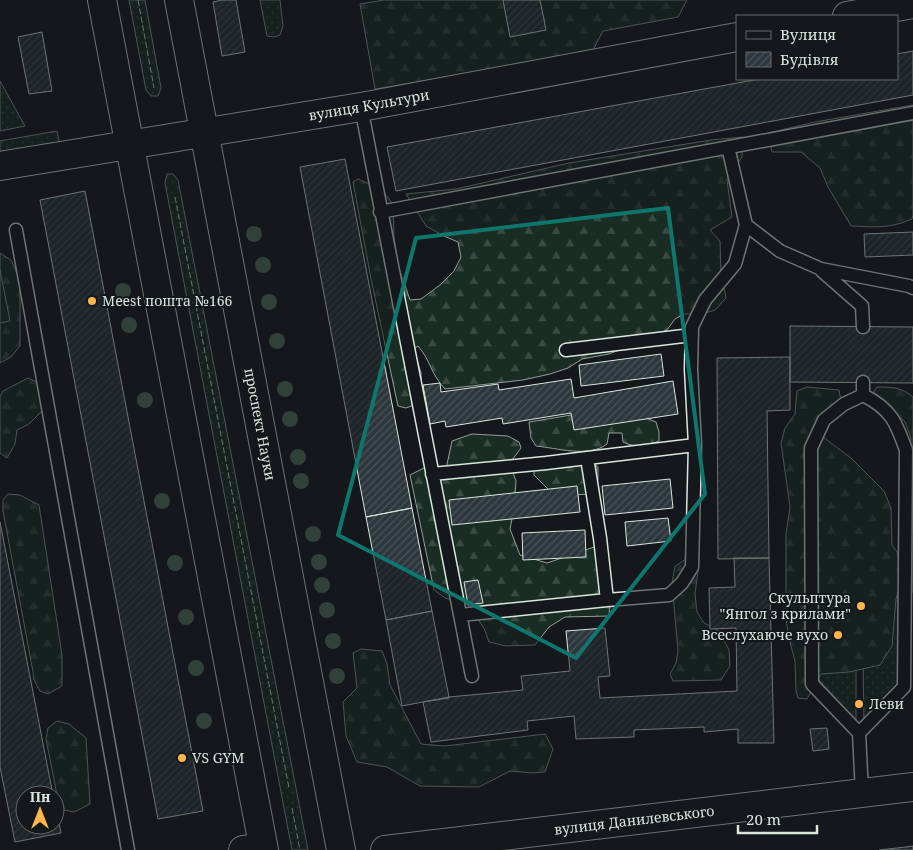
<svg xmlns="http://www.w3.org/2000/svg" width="913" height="850" font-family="'Noto Serif',serif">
  <defs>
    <pattern id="grass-dots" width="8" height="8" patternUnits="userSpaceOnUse" patternTransform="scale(1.25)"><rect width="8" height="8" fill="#1a2d24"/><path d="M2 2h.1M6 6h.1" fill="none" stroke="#3b4b43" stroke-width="1.8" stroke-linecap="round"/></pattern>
    <pattern id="forest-firs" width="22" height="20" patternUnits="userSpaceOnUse" patternTransform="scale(1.25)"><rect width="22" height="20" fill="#1a2d24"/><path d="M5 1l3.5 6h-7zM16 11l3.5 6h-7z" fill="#3b4b43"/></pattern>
    <pattern id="building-hatch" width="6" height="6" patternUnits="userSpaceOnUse" patternTransform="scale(1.25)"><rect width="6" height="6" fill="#2c363c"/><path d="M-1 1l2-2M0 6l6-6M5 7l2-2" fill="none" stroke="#4a5358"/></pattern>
  </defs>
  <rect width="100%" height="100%" fill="#14181c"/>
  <path fill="url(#grass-dots)" stroke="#939e99" d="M129,0H145L161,88L158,96H151L146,90Z
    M260,0H280L283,26L280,35L274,37L267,36Z
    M0,81L25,126L0,131Z
    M57,131L61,150L0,161V141Z
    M167,174H173L178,180L308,850H292L165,183Z
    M900,586L898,686L864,721L863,661Z
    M856,661V720L818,679L816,664Z"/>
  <path fill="url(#forest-firs)" stroke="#939e99" d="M384,0H687L678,17L603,31L592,52L375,89L360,4Z
    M913,105V215L912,219C889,229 875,227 851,226L828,187L820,168L801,152H772L768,133L815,122Z
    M743,137L742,157L727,180L732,217L710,230L720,241L721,272L726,298L715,310L702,314H684L675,319L667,330L609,354L582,359L568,368L550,374L523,380L445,389C430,373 431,361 418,346L414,349L421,373L422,402L406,408L398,406L371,279L353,182L358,179L381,189L393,204L394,237L398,265L410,300L421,299L440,285L454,271L461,257L458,242L444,236L426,226L406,194L456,189L569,163L711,140Z
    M0,253L11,260L20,280V346L11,357L0,363Z
    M28,378L37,382L42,411L29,424L17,430L15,444L7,458L0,453V397L3,391Z
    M807,387L839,390L841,401L825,423L823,437L851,458L884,491L891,508L892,545L897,552L900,565V586L896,599L892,646L880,665L849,672L821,674L807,699L798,698L796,691L795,661L788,635L786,617V534L790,507L781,443L785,428L795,414L797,391Z
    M877,387C891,387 902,387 913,397V592L908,591L909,472L911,438L905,422L873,393Z
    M631,412L656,422L659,432V441C647,446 635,448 623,442L622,433H609L607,444C589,458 557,448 536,446L531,438L529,422L577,414Z
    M472,434L508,436L519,442L521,448L512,460V470L516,481L514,509L510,529L520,555L547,563L597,546L611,591L609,616L565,617L549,627L535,645L506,646L489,642L484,628L468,605L445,598L434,590L410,475L424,468L441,470L446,469L452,441Z
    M581,454L598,467V480L590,494L555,496L534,475V461Z
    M8,494L20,495L39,505L62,655V686L48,694L40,691L34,680L33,672L3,511V500Z
    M689,557L692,558L698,571L695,594L697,612L704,623L719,631L729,650L730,666L721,680L673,681L670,674L676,663L678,651L672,583L675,566Z
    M361,649L382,651L387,664L390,685L421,744L445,746L545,734L553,749L545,772L532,773L510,771L479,787L420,786L387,767L357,762L346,736L343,702L357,688L353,653Z
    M57,721L69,724L86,738L90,804L74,812L64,810L58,800L46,739L48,728Z"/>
  <path fill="#1a2d24" stroke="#939e99" d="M0,270L10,321L0,323Z"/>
  <path fill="url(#building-hatch)" stroke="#d8e6dc" d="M222,0H236L245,52L222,56L213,2Z
    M503,0H540L546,30L510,37Z
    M42,32L52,91L29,94L18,37Z
    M913,51V95L396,191L387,147L759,79H897V54Z
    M345,159L412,508L366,517L300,167Z
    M85,191L203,811L158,819L40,200Z
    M913,232V255L865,257L864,234Z
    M790,326L913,327V383L790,382Z
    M661,354L664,376L581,386L579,365Z
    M790,357V410L767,411L769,558L718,559L717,358Z
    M571,379L574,398L673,381L678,414L574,430L571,413L503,424L502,418L446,427L445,421L430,424L423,385L440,383L441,392L498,384L499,390Z
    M670,479L673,508L605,515L602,486Z
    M577,486L580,512L452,525L449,500Z
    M412,508L432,611L386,620L366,517Z
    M668,518L671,541L627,546L625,522Z
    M0,522L53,795H25V825H55V804L61,833L15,842L0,767Z
    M585,530L586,557L523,560L522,533Z
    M734,558H769L774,743H738V729L704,732V727L634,730V737L576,739L574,716L527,721L528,730L431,742L423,702L449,698V697L523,690L521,676L570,671L566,631L605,628L610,676L598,677L600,698L737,691L736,628L710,629L709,588L735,587Z
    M478,580L483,603L468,605L464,582Z
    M432,611L449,697L402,706L386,620Z
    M827,728L829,749L813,751L810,729Z
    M913,846V850H879L906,847Z"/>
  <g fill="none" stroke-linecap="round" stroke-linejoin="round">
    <g stroke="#d8e6dc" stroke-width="15">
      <path id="service" d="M361,107L472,676
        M728,147L746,225L780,251L821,269L909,286L913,288
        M380,212L913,113
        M16,230L128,850
        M822,271L862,306L863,327
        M566,350L692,335
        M863,382V395
        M587,458L600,538L607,600
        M432,474L546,463L695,445
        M460,615L607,600L669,595L682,583L692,567L695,445L691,369L692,327L705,300L735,264L746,225
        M859,733L812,684L811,448L824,420L844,404L863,395
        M862,793L859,733L904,687L906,450C896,422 891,409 863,395"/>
    </g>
    <g stroke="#d8e6dc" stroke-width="30">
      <g id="tertiary">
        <path d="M847,16L913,4"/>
        <path id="s1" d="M0,166L361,107L737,37"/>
        <path d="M243,850L263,847"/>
        <path id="s2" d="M385,850L913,787"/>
      </g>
    </g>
    <g stroke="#d8e6dc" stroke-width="30">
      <g id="primary">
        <path d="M102,0L264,850"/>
        <path id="s3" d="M179,0L341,850"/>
      </g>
    </g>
    <use href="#service" stroke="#14181c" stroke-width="12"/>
    <use href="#tertiary" stroke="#14181c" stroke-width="28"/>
    <use href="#primary" stroke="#14181c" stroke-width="28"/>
    <path stroke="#d8e6dc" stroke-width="1" stroke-dasharray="6 2.5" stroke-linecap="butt" d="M138,0L154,88
      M175,197L289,788
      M292,808L300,850"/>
  </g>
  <g fill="#55745f">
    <circle cx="254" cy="234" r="8"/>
    <circle cx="263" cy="265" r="8"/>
    <circle cx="123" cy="291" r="8"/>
    <circle cx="269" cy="302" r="8"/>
    <circle cx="129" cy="325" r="8"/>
    <circle cx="277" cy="341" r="8"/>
    <circle cx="285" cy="389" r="8"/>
    <circle cx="145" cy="400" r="8"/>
    <circle cx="290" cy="419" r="8"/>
    <circle cx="298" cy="457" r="8"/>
    <circle cx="301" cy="481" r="8"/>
    <circle cx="162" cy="501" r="8"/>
    <circle cx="313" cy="534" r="8"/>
    <circle cx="319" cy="562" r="8"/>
    <circle cx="175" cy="563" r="8"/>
    <circle cx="322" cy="585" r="8"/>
    <circle cx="327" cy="610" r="8"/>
    <circle cx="186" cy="617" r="8"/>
    <circle cx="333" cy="641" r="8"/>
    <circle cx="196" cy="668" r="8"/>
    <circle cx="337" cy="676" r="8"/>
    <circle cx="204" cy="721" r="8"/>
  </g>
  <path d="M0 0H913V850H0ZM668,208L705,494L576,658L338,535L416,238Z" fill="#14181c" fill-opacity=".55" fill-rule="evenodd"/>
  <path fill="none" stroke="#0f766e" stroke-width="4" stroke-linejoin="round" d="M668,208L705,494L576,658L338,535L416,238Z"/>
  <g fill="#ffb74d" stroke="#14181c" stroke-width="2">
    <circle cx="92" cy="301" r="5"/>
    <circle cx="861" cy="606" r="5"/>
    <circle cx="838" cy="635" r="5"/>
    <circle cx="859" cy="704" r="5"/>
    <circle cx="182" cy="758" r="5"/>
  </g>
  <g text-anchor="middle" stroke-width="4" stroke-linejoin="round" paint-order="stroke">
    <g font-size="14" fill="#d8e6dc" stroke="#14181c">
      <text dy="5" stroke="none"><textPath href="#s1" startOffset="374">вулиця Культури</textPath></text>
      <text dy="5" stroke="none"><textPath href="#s3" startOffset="432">проспект Науки</textPath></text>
      <text dy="5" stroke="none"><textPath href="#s2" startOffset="251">вулиця Данилевського</textPath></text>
    </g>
    <g font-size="14" fill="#d8e6dc" stroke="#14181c" text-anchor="start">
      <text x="102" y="306">Meest пошта №166</text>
      <text x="851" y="603" text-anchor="end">Скульптура<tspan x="851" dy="16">"Янгол з крилами"</tspan></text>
      <text x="828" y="640" text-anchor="end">Всеслухаюче вухо</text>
      <text x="869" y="709">Леви</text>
      <text x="192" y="763">VS GYM</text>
    </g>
  </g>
  <rect x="736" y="15" width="162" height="65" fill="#14181c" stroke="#626a69"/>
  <rect x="746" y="31" width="25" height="8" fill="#14181c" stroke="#626a69"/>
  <text x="780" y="40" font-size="15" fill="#d8e6dc">Вулиця</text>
  <rect x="746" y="52" width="25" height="15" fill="url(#building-hatch)" stroke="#626a69"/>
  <text x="780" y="65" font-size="15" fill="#d8e6dc">Будівля</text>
  <g transform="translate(40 810)"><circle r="24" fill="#14181c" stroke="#626a69"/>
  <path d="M0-4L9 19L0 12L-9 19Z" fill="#ffb74d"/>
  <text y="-8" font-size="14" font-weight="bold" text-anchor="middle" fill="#d8e6dc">Пн</text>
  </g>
  <path d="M738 825v8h79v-8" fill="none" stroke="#d8e6dc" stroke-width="2.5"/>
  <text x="746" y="825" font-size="15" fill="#d8e6dc" stroke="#14181c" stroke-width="4" paint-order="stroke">20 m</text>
</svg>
